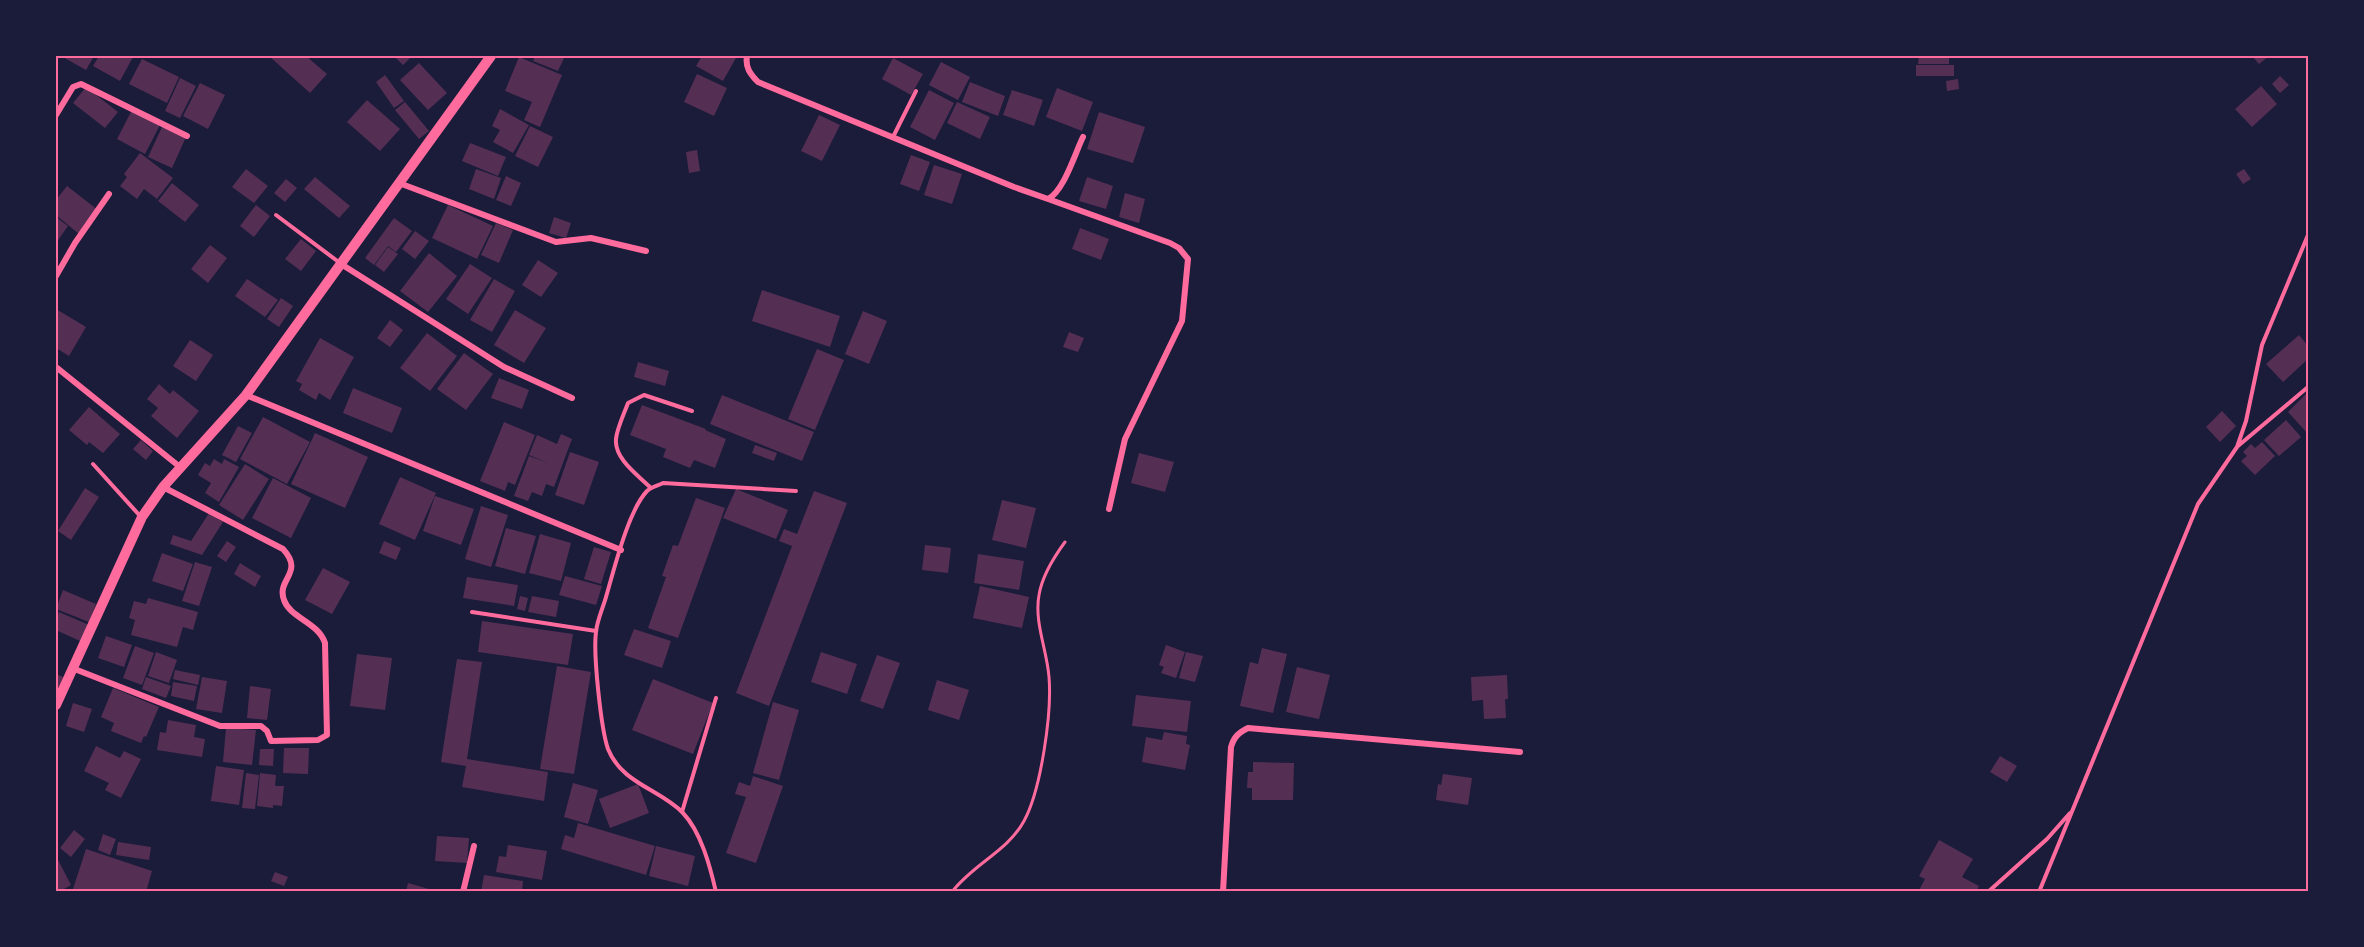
<svg xmlns="http://www.w3.org/2000/svg" width="2364" height="947" font-family="Mulish,sans-serif">
  <rect width="100%" height="100%" fill="#1b1b3a"/>
  <path fill="#542f53" d="M61,56H94L86,70Z
    M99,56H130L133,57L120,81L93,66Z
    M269,56H306L327,74L310,93Z
    M394,56H412L403,65Z
    M535,56H565L558,71L533,61Z
    M702,56H737L723,81L696,66Z
    M1919,56H1949V64H1918Z
    M2252,56H2269L2259,64Z
    M519,57L562,75L540,127L524,120L532,102L505,91Z
    M893,58L923,74L911,95L882,79Z
    M142,59L179,77L167,103L129,84Z
    M941,62L970,77L958,100L929,85Z
    M419,63L447,93L428,110L400,80Z
    M1916,65H1954V76H1916Z
    M697,74L727,88L714,116L684,102Z
    M385,75L404,101L394,108L376,82Z
    M2280,76L2289,85L2280,93L2272,84Z
    M180,78L196,86L180,118L165,111Z
    M1958,79L1959,89L1947,91L1946,81Z
    M970,82L1005,96L998,116L962,102Z
    M200,83L225,95L208,129L183,116Z
    M2261,86L2277,104L2252,127L2235,109Z
    M86,87L118,112L105,128L73,103Z
    M1057,88L1093,102L1082,131L1046,117Z
    M929,90L954,103L935,140L910,127Z
    M1012,90L1043,100L1034,126L1003,115Z
    M367,100L400,129L380,151L347,122Z
    M405,102L429,131L419,139L395,110Z
    M957,102L990,117L980,139L947,123Z
    M500,109L529,125L513,153L493,142L500,130L492,126Z
    M132,110L160,125L145,154L117,139Z
    M1099,112L1145,127L1133,163L1087,149Z
    M819,115L840,125L822,161L801,151Z
    M530,126L553,137L538,167L515,156Z
    M162,127L186,137L172,168L148,157Z
    M470,143L506,157L498,176L462,161Z
    M697,150L700,171L689,173L686,152Z
    M140,153L173,178L157,199L144,189L137,199L120,186L127,177L124,174Z
    M911,155L930,162L919,191L900,184Z
    M934,165L962,174L952,204L924,195Z
    M246,169L268,186L254,203L232,187Z
    M476,169L501,178L494,199L469,189Z
    M2244,169L2251,179L2243,184L2236,174Z
    M506,176L521,183L511,206L496,200Z
    M315,177L350,206L339,218L304,189Z
    M1087,177L1113,186L1106,209L1079,201Z
    M286,179L297,188L285,202L274,193Z
    M172,183L199,205L185,222L158,201Z
    M67,186L98,210L79,234L56,215V200Z
    M1125,193L1145,199L1139,223L1119,217Z
    M256,205L270,216L254,237L240,226Z
    M448,205L493,226L477,259L432,238Z
    M56,217L68,226L56,243Z
    M554,217L571,223L566,238L549,233Z
    M394,218L412,231L396,252L388,246L374,265L365,258Z
    M496,223L513,230L499,263L481,255Z
    M1080,228L1109,239L1101,260L1072,249Z
    M415,231L429,241L415,259L402,249Z
    M301,239L316,251L301,271L285,259Z
    M210,245L227,258L208,283L191,269Z
    M388,247L398,254L384,272L375,265Z
    M429,253L457,276L428,312L400,291Z
    M538,260L558,273L541,297L522,285Z
    M470,264L492,278L468,314L446,299Z
    M247,279L278,300L265,317L235,296Z
    M494,279L515,291L492,332L470,320Z
    M762,290L840,316L830,347L752,321Z
    M281,298L293,306L279,327L267,319Z
    M56,309L86,327L69,356L56,348Z
    M515,310L546,328L524,363L494,345Z
    M863,311L887,321L869,364L845,354Z
    M390,320L403,330L390,347L377,338Z
    M1069,332L1084,338L1078,352L1063,347Z
    M427,333L457,356L430,391L400,368Z
    M2299,335L2308,346V359L2283,382L2266,364Z
    M320,338L354,357L330,400L319,393L316,400L299,390L302,384L296,381Z
    M190,340L213,355L196,381L173,366Z
    M817,349L844,360L815,430L788,419Z
    M464,353L493,374L466,410L437,389Z
    M638,362L669,371L665,386L634,377Z
    M499,378L529,390L522,409L491,398Z
    M159,384L170,394L173,390L199,411L177,438L151,416L158,408L147,399Z
    M353,388L402,408L392,433L343,413Z
    M2308,392V434L2288,412Z
    M722,395L814,432L802,461L710,424Z
    M642,405L706,429L705,430L726,439L715,468L694,460L690,468L663,457L666,449L630,435Z
    M89,407L120,434L103,453L89,442L87,445L69,430Z
    M2222,411L2236,426L2220,442L2206,427Z
    M263,417L310,442L287,484L240,459Z
    M2286,420L2301,437L2279,456L2264,440Z
    M504,422L535,435L515,485L508,482L505,491L480,481Z
    M238,426L252,433L236,462L222,455Z
    M315,433L368,457L345,508L291,484Z
    M561,434L572,439L554,487L546,484L542,496L532,492L528,501L514,496L529,456L548,463L529,455L537,435L557,444Z
    M141,440L153,451L146,460L133,449Z
    M2262,442L2275,456L2255,475L2241,461L2247,456L2243,452L2251,444L2255,448Z
    M755,445L777,453L774,461L752,453Z
    M570,452L599,462L584,505L555,495Z
    M1139,453L1174,462L1165,492L1131,483Z
    M214,459L222,464L224,459L239,467L219,502L205,493L211,483L198,475L205,463L210,466Z
    M245,464L269,479L243,520L219,505Z
    M400,477L436,493L415,540L379,524Z
    M273,478L311,498L291,538L252,518Z
    M85,488L99,497L71,540L58,531Z
    M736,489L788,510L776,539L723,518Z
    M814,491L847,503L769,706L736,693L792,546L779,541L784,529L797,534Z
    M435,496L474,509L461,545L423,531Z
    M696,498L725,508L678,638L648,628L666,577L662,576L673,545L678,546Z
    M1002,500L1036,508L1026,548L992,540Z
    M481,506L508,515L491,567L465,559Z
    M209,513L223,522L202,555L170,544L173,535L191,541Z
    M506,528L536,536L525,574L495,566Z
    M540,534L571,543L561,581L529,573Z
    M227,541L236,547L226,562L217,556Z
    M384,541L401,548L396,560L379,553Z
    M925,545L951,548L948,573L922,570Z
    M594,547L611,552L601,584L584,579Z
    M162,553L193,564L183,591L152,581Z
    M978,554L1024,561L1019,590L974,583Z
    M195,562L212,567L199,606L182,601Z
    M240,563L261,576L255,587L234,574Z
    M323,568L350,582L332,614L305,600Z
    M565,576L602,586L596,605L559,595Z
    M467,577L518,585L514,606L463,598Z
    M980,586L1029,597L1022,628L973,618Z
    M63,590L96,604L89,622L56,609Z
    M520,596L528,598L525,611L517,609Z
    M532,596L559,601L556,617L528,612Z
    M148,598L198,612L193,630L183,627L177,647L131,635L135,620L129,618L134,601L146,604Z
    M59,612L89,625L82,642L56,630V619Z
    M482,621L573,634L568,665L478,652Z
    M634,629L671,641L662,668L624,655Z
    M106,636L132,645L124,667L98,658Z
    M1166,645L1185,652L1176,678L1161,673L1164,667L1159,665Z
    M135,646L154,653L142,685L123,678Z
    M1262,648L1287,654L1273,713L1240,706L1250,662L1258,664Z
    M156,652L177,660L169,683L148,676Z
    M821,652L857,664L847,694L811,682Z
    M1186,652L1203,656L1195,682L1179,678Z
    M357,654L392,658L385,710L350,706Z
    M877,655L900,663L883,709L860,701Z
    M457,659L482,662L467,759L548,772L544,801L462,787L466,766L441,762Z
    M557,666L591,672L574,774L540,769Z
    M1297,667L1330,675L1319,719L1286,712Z
    M175,670L200,675L198,685L173,679Z
    M56,674L63,677L56,698Z
    M1507,675L1508,699H1505L1506,718L1484,719L1483,700L1472,701L1471,677Z
    M146,677L171,686L166,698L142,689Z
    M202,677L227,681L222,713L196,709Z
    M653,679L713,703L693,754L632,730Z
    M937,680L969,690L959,720L928,710Z
    M173,682L197,686L194,701L171,696Z
    M250,686L271,689L267,720L247,718Z
    M113,688L159,707L146,737L144,736L141,743L111,731L114,723L101,717Z
    M1136,695L1191,701L1187,732L1132,726Z
    M773,702L799,710L779,780L753,773Z
    M73,703L92,709L84,732L66,726Z
    M168,720L196,725L194,737L205,739L202,757L157,750L160,732L166,733Z
    M226,728L256,730L252,765L223,762Z
    M1164,732L1187,736L1186,744L1190,745L1185,770L1142,762L1146,737L1162,740Z
    M96,746L120,758L124,751L141,759L121,798L105,790L109,783L84,771Z
    M284,748H309L308,774L283,773Z
    M260,749H274L273,766L259,765Z
    M2000,756L2017,766L2007,782L1990,772Z
    M1253,762L1294,763L1293,800H1252V788H1247L1248,772H1253Z
    M216,766L244,770L239,805L211,801Z
    M246,773L259,775L255,809L242,808Z
    M260,773L276,775L275,786H284L282,806L273,805V808L257,806Z
    M1443,774L1472,778L1468,805L1436,800L1438,784L1441,785Z
    M753,776L783,786L756,863L726,853L746,797L735,794L739,782L750,786Z
    M573,783L598,790L588,824L564,817Z
    M638,784L649,813L610,828L599,799Z
    M578,823L655,846L646,875L561,849L565,835L574,838Z
    M74,830L85,839L71,857L60,848Z
    M103,834L116,839L110,855L98,850Z
    M437,836L469,838L467,863L435,861Z
    M1939,840L1973,859L1962,877L1979,886L1976,892H1918L1925,879L1919,876Z
    M118,842L151,847L149,860L116,855Z
    M508,845L547,851L542,880L496,872L499,856L506,857Z
    M656,846L695,856L688,886L649,876Z
    M86,849L152,871L146,892H72Z
    M56,856L71,885L59,892H56Z
    M275,872L288,877L284,886L271,881Z
    M484,875L523,881L522,892H481Z
    M408,883L436,891V892H406Z"/>
  <g fill="none" stroke-linecap="round" stroke-linejoin="round">
    <path stroke="#ff6b9d" stroke-width="3" d="M952,892C972,865 1008,851 1024,821C1041,790 1052,713 1049,677C1047,650 1034,622 1039,595C1042,576 1054,557 1065,542"/>
    <path stroke="#ff6b9d" stroke-width="4" d="M893,137L916,91
      M276,215L340,263
      M2238,446L2308,387
      M93,464L141,517
      M651,488C639,476 614,459 616,439C617,428 624,414 628,403L644,395L692,411
      M472,612L596,631
      M682,812L716,698
      M716,892C710,866 701,832 683,813C660,789 622,784 608,749C601,729 593,653 596,632C597,620 603,608 606,597C614,570 628,511 647,491C651,487 657,486 663,483L796,491
      M1988,892L2047,839L2070,813
      M2039,892L2198,504L2237,447L2246,421L2262,345L2308,235"/>
    <path stroke="#ff6b9d" stroke-width="6" d="M747,56C745,67 750,74 758,82L1014,187L1048,199C1064,191 1075,153 1083,137
      M56,115L73,87L81,84L187,136
      M399,183L556,242L591,238L646,251
      M1048,199L1170,243L1179,248L1188,259L1182,321L1125,439L1109,509
      M341,264L504,367L572,398
      M56,276L75,243L109,194
      M56,367L180,467
      M246,395L621,550
      M72,668L220,726H261L267,731L271,741L318,740L327,735L325,643C318,622 290,618 284,600C276,579 305,573 283,549L163,487
      M463,892L474,846
      M1223,892L1231,747C1234,737 1238,733 1248,728L1520,752"/>
    <path stroke="#ff6b9d" stroke-width="10" d="M56,705L142,517L163,487L246,395L491,56"/>
  </g>
  <rect width="2364" height="947" fill="none" stroke="#1b1b3a" stroke-width="114"/>
  <rect x="57" y="57" width="2250" height="833" fill="none" stroke="#ff6b9d" stroke-width="2"/>
</svg>
